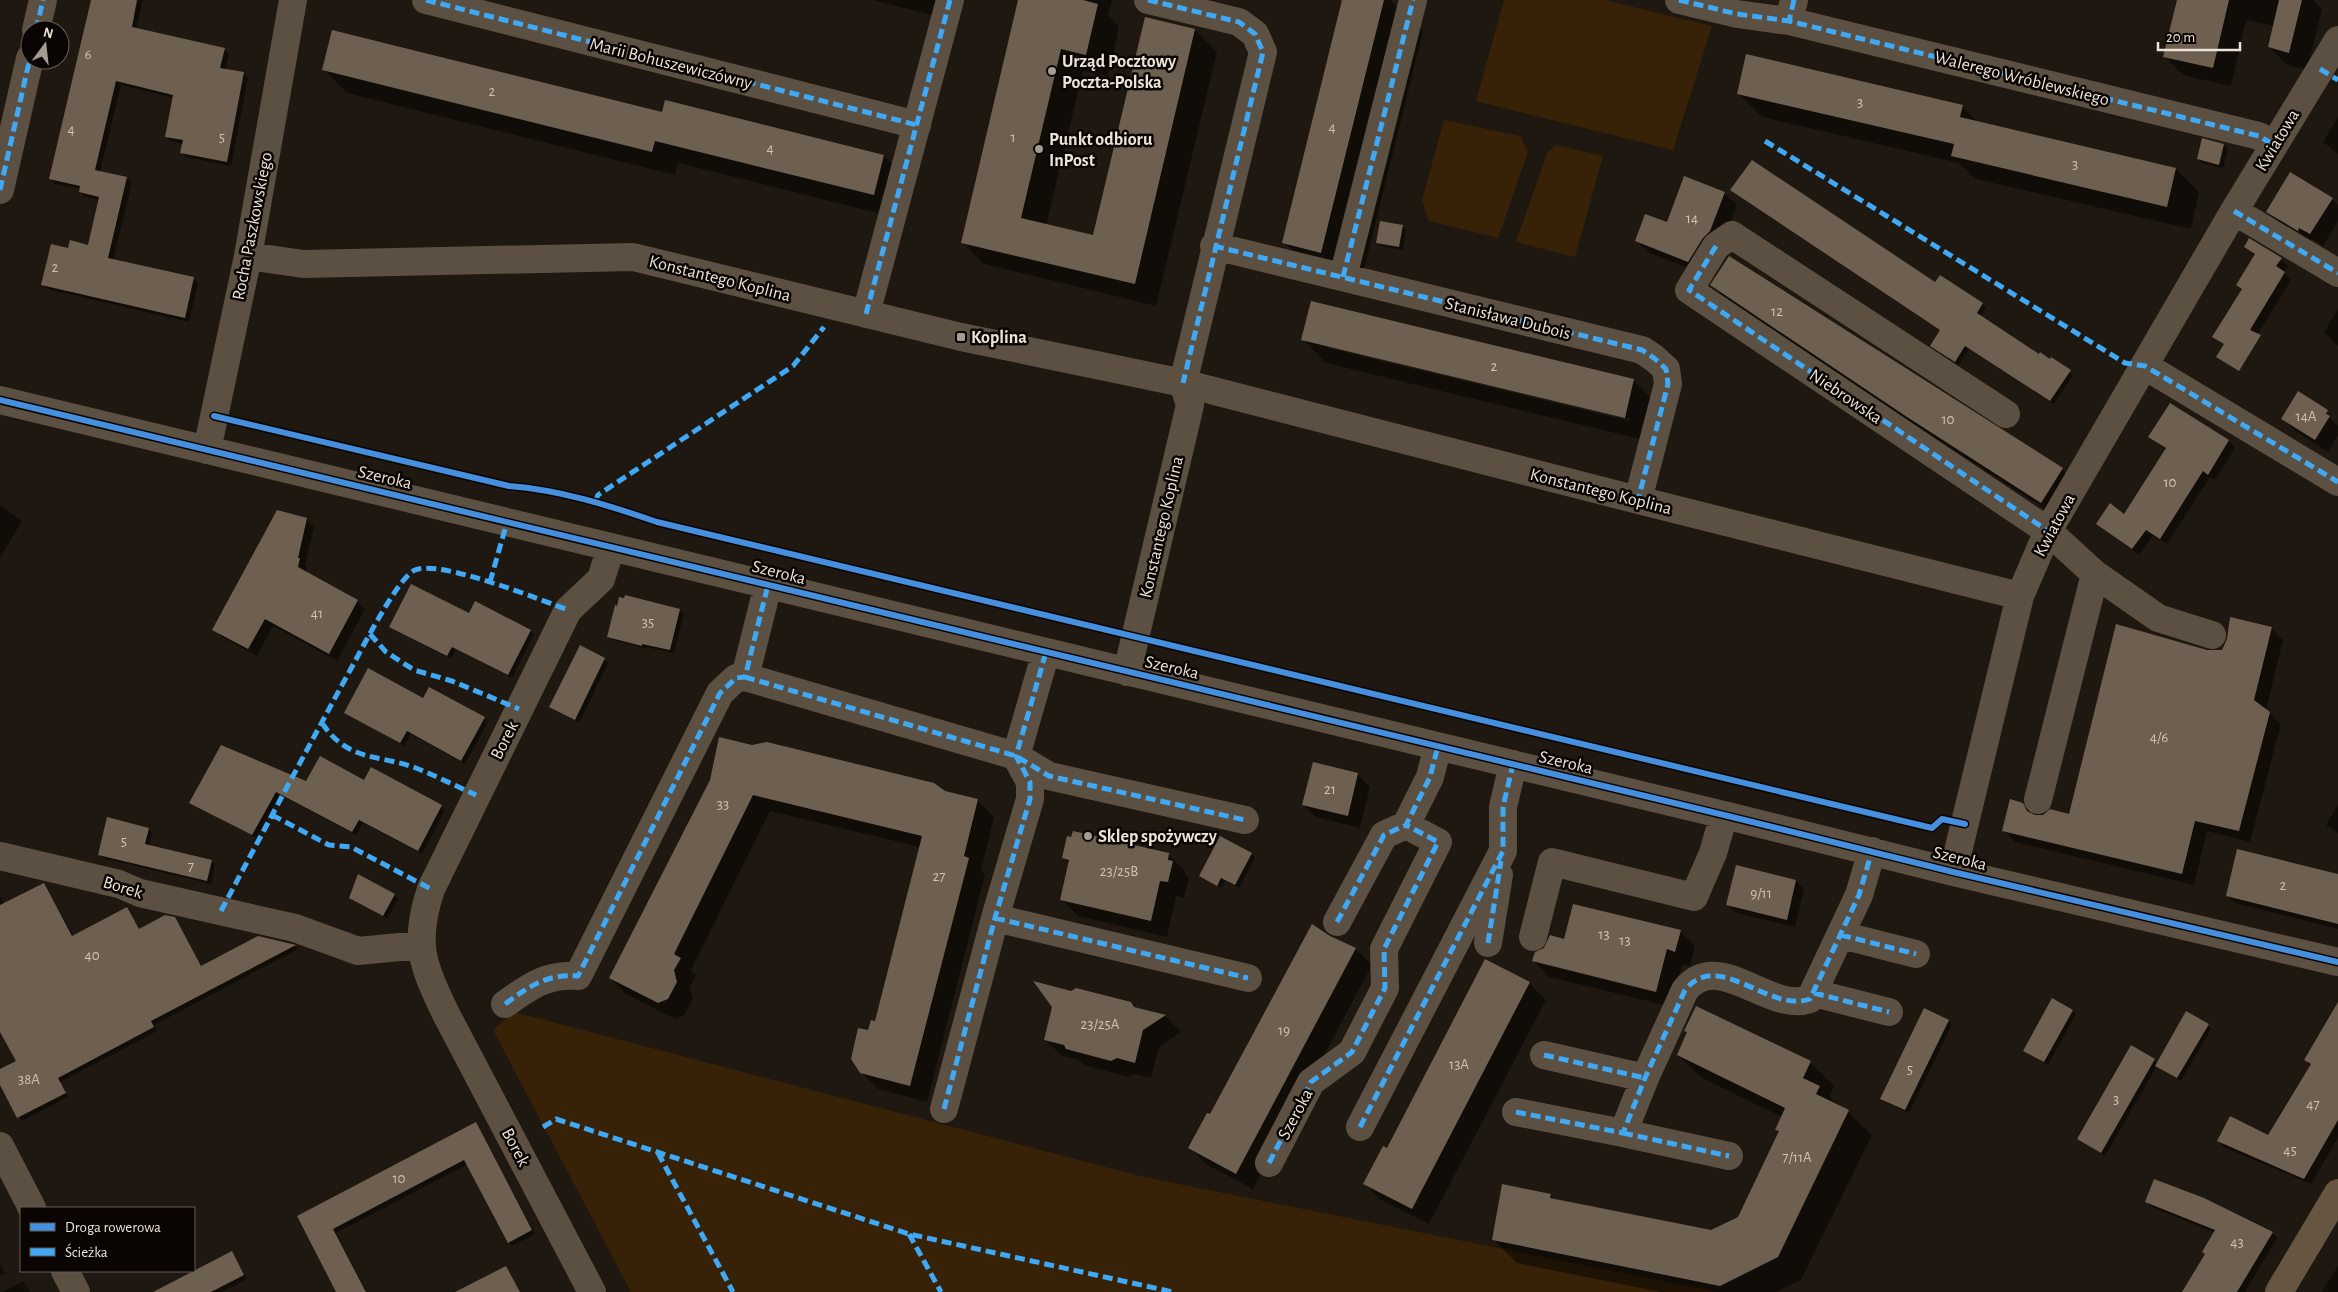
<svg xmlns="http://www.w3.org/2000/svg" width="2338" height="1292" font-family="'Alegreya Sans',sans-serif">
  <rect width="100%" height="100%" fill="#1f1810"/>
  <path fill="#372207" d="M1504,0H1605L1712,26L1673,150L1476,101Z
    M1444,120L1520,136L1528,152L1498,238L1429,221L1422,200Z
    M1556,145L1603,156L1575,257L1516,242L1548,151Z
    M514,1012L1144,1177L1718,1292H631L493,1030Z"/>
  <path fill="#0007" fill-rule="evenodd" d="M91,0H143L136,29L224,49L229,54L225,70L243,73L248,78L231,166L186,157L182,152L183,144L171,141L166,136L174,98L121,85L100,172L127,178L132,183L113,260L193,279L198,283L189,322L47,289L43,285L69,249L89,246L99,200L85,197L80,192L81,189L55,184L51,179Z
    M872,0H940L936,16Z
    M1019,0H1112L1108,15L1119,27L1108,76L1083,71L1046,226L1094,237L1195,30L1217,52L1156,306L984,264L962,242Z
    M1344,0H1390L1423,32L1359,290L1322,280L1284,242Z
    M2178,0H2313L2322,9L2307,70L2287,65L2269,47L2274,26L2246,20L2231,86L2183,75L2165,57Z
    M324,70L663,114L884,156L907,179L897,218L678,163L675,175L347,93Z
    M1738,93L1962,106L1978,122L2176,169L2199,192L2191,229L1976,179L1959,163L1762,117Z
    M2338,117V154L2323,142Z
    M2224,145L2228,149L2223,168L2202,163L2198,159Z
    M1732,190L1982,304L1986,308L1980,317L2073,375L2054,404L1969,349L1959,365L1935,349L1941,330Z
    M1724,193L1737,205L1722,243L1701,273L1649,253L1636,241Z
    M2332,199L2338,205V221L2323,246L2312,239L2310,242L2280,224L2267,211Z
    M1402,226L1406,230L1403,250L1381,246L1377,242Z
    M2245,247L2281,259L2288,266L2284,273L2291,280L2258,334L2235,322L2255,256Z
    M1712,285L2062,469L2073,480L2052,513L1919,428L1723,296Z
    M2338,309V346L2324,332Z
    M1303,339L1633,380L1657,404L1648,441L1326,363ZM1328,345L1631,419L1630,421L1328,348Z
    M2170,405L2229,441L2235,448L2215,480L2210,477L2167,544L2153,535L2139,555L2097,524L2125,516L2166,450L2150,437Z
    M2329,417L2338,426V435L2328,452L2295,431L2282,418Z
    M0,505L22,521L0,558Z
    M306,519L314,527L305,565L307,567L306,573L357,601L365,609L337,661L273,626L257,656L222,637L214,629Z
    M626,596L680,610L684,614L674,653L646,647V649L613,640L609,636L618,607Z
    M469,615L531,631L534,634L512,678L456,649L451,659L390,627Z
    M2116,626L2215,652L2223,651L2271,628L2283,640L2266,710L2281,724L2250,842L2207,831L2194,885L2015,842L2004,830L2022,804L2034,815H2070Z
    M604,659L608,663L579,723L551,706Z
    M430,688L488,722L465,764L411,734L404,746L345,713L423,700Z
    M1314,764L1358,775L1370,787L1360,828L1316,817L1304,805Z
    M372,769L445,810L422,854L363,823L356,835L280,795L256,838L191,803L307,783L365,781Z
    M711,780L944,792L978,801L994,817L981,871L985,875L927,1102L878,1089L861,1072L869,1032L876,1023L920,847L770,811L691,970L696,975L690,987L693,999L684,1015L675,1019L626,994L610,978Z
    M2338,804V833L2326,825Z
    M148,829L152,833L149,846L211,861L215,865L211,884L103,858L100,854Z
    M1251,854L1255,858L1239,888L1225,881L1221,888L1200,876Z
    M1169,855L1185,871V874L1189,878L1184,898L1176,896L1167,937L1078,916L1062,900L1070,864L1064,858Z
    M1737,867L1796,881L1804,889L1795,927L1736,913L1728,905Z
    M2338,875V929L2235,903L2227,896Z
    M44,884L74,937L127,909L140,930L174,918L202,967L258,937L295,946L298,949L154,1025L157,1031L60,1082L68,1097L22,1121L0,1083V1071L17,1061L0,1029V896L5,905Z
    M394,895L398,899L387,919L350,898Z
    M1680,931L1695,946L1690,966L1682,964L1672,1007L1549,977L1534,961L1565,941Z
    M1329,937L1356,949L1372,965L1253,1189L1206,1164L1190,1148Z
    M1529,983L1546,1000L1429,1224L1381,1200L1365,1184L1387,1150Z
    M1071,992L1130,1003L1136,1009L1165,1016L1181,1032L1159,1047L1151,1078L1134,1074L1128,1077L1084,1065L1079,1060L1062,1056L1045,1040Z
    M2072,1011L2076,1014L2048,1065L2025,1051Z
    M2338,1017V1138L2311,1184L2225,1148L2219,1141L2269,1137L2311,1066L2305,1060Z
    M1948,1021L1952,1025L1909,1113L1885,1102L1882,1098Z
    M2208,1025L2211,1029L2181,1081L2157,1066L2105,1156L2078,1139L2154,1060L2158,1063Z
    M1686,1031L1810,1062L1834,1086L1829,1096L1840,1107L1848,1112L1872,1135L1801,1280L1777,1292H1661L1517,1263L1493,1239L1550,1195L1555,1200L1711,1231L1739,1218L1780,1132L1777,1129L1782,1117L1702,1078L1678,1055L1688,1033Z
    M476,1124L535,1234L512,1246L509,1242L468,1164L336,1233L366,1290L365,1292H338L299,1216Z
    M2146,1202L2272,1233L2277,1238L2245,1292H2183L2206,1254L2215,1233L2152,1207Z
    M231,1252L247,1279L222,1292H155Z
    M0,1264L5,1273L0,1276Z
    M2338,1266V1292H2322Z
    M23,1281L30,1292H3Z"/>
  <path fill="#6e6050" d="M91,0H137L132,27L225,48L220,68L244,72L227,162L180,153L183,140L165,137L173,95L116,81L95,170L127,177L108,258L194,277L185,318L41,285L51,244L68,248L70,240L88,245L99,197L79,192L80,186L49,179Z
    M1018,0H1083L1098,4L1086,55L1061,49L1021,218L1093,235L1145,17L1195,29L1135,284L961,243Z
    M1342,0H1384L1321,253L1282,243Z
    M2177,0H2229L2213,68L2163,57Z
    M2279,0H2302L2289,53L2268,47Z
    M332,30L662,112L665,100L884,155L874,195L655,141L652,152L322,70Z
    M1746,54L1963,105L1960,117L2176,168L2167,207L1951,156L1954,144L1737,94Z
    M2202,138L2224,144L2219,165L2197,159Z
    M1752,160L1935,282L1940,275L1983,303L1977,313L2039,354L2040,352L2050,359L2051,357L2071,370L2050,401L1965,346L1955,362L1930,346L1940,330L1730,190Z
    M2290,172L2333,198L2310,234L2299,228L2298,231L2266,212Z
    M1684,176L1725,192L1710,231L1703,238L1688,262L1635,241L1645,214L1667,222Z
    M1380,221L1403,225L1399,247L1376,243Z
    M2249,238L2282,258L2276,266L2285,272L2250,330L2261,335L2239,371L2216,357L2224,344L2212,337L2242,289L2236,285L2255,254L2244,247Z
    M1729,256L2063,468L2041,503L1907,417L1710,285Z
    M1311,301L1634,379L1625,418L1301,340Z
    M2298,391L2328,410L2326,414L2330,416L2315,440L2281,419Z
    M2170,403L2229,440L2208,475L2203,471L2160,539L2146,530L2132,549L2096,524L2110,503L2124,514L2166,448L2148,437Z
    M277,510L307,518L298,558H300L298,567L358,600L329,654L265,619L248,649L212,630Z
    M411,584L469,613L475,601L531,630L508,675L452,647L447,656L389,627Z
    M625,595L680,609L670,650L642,644V646L607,637L615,605L617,606L619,597L624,598Z
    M2230,617L2272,627L2254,700L2270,712L2239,831L2195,821L2182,874L2002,831L2010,799L2023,803L2027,811L2035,815H2043L2050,809L2069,814L2116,624L2207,650H2222L2227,639Z
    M580,645L605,658L575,720L549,707Z
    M368,668L423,698L429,687L485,717L461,761L407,731L400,743L344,713Z
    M719,737L752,745L767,742L934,783L945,791L978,799L964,856L969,858L910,1086L860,1073L851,1059L858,1028L868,1030L871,1020L875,1021L922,836L753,795L674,954L681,958L674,970L677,982L668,999L658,1003L609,978L710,780Z
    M221,745L306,781L320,756L364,780L371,767L442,805L418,851L359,820L352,832L276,792L252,835L189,803Z
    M1313,762L1358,773L1348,816L1302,805Z
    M107,817L149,828L145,844L212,860L207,881L98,855Z
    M1073,831L1169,853L1168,860L1173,861L1168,882L1160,881L1151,921L1060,900L1069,860L1062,858L1067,836L1071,837Z
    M1220,836L1252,853L1235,885L1221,878L1217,886L1199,876Z
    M2237,849L2338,874V924L2226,896Z
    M1736,865L1796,880L1787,920L1726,905Z
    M358,874L395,894L383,916L349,898Z
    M44,883L72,936L127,907L139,929L165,915L175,917L201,966L258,936L296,945L151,1021L154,1027L58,1078L66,1093L17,1118L0,1085V1069L16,1061L0,1032V905Z
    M1573,904L1681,930L1675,952L1667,949L1656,992L1532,961L1535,952L1544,948L1550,935L1564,939Z
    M1312,924L1330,936L1356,948L1236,1174L1188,1148L1207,1113L1210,1114Z
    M1485,959L1530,982L1412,1209L1363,1184L1383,1146L1387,1148Z
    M1033,981L1071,991L1076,988L1131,1002L1134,1007L1166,1015L1143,1030L1135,1063L1117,1058L1111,1061L1066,1049L1064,1045L1044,1040L1052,1007Z
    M2052,998L2073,1010L2044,1062L2023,1051Z
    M2338,1002V1120L2304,1179L2217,1141L2230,1116L2268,1135L2311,1064L2304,1060Z
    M1696,1006L1811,1061L1803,1078L1820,1086L1816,1094L1849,1110L1778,1257L1720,1286L1492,1240L1502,1184L1551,1194L1550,1198L1711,1230L1738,1217L1779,1131L1775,1130L1785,1108L1677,1055L1687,1032L1684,1031Z
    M1924,1008L1949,1020L1905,1110L1880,1099Z
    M2186,1011L2209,1024L2177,1078L2155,1066Z
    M2131,1045L2155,1059L2101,1153L2077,1139Z
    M476,1122L532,1230L508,1243L464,1160L333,1229L366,1292H336L297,1216Z
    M2154,1179L2204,1198L2273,1232L2237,1292H2182L2205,1254L2202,1252L2215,1230L2145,1202Z
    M232,1251L244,1275L211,1292H153Z
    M506,1266L520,1292H455Z"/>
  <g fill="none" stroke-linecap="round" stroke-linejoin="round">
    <path stroke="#5b5042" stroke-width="28" d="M426,0L917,125
      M1148,0L1239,22L1255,34L1263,52L1183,383
      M1679,0L1737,14L1789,21
      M1794,0L1789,21L2259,136L2274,145
      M36,30L43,0
      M0,190L30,58
      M2234,211L2338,273
      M1214,246L1642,350L1654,358L1666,369L1668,384L1638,500
      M248,256L303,264L633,257L961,337L1183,383L1638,500L2020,596
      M1343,277L1413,0
      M866,314L950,0
      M2145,366L2338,482
      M0,400L1724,815L1953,872L2338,962
      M2006,414L1732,235L1716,246L1689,290L2048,531L2095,574L2158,618L2212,635
      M207,450L248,256L293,0
      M1127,672L1190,405L1183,383
      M745,677L1016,756L1049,776L1245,820
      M2038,800L2095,574
      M0,856L119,884L140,893L295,928L358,951L420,945
      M1953,872L2020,596L2048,531L2234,211L2338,40
      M995,918L1248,978
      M1337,922L1384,835L1406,825L1430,777L1438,746
      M1841,935L1916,954
      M1533,937L1552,862L1694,897L1713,853L1724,815
      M1488,943L1499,875
      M1814,993L1889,1012
      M505,1004C530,986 546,974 578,976L720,693L736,678L745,677L768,585
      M1544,1055L1645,1078
      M944,1109L995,918L1030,799V782L1016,756L1046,652
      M1516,1112L1623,1133L1645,1078L1685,990C1719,948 1769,1014 1810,999L1859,895L1872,851
      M1360,1127L1503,851V807L1513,764
      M1623,1133L1729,1156
      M0,1146L32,1208
      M1269,1163L1311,1082L1352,1052L1385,988L1384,949L1438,842L1406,825
      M65,1271L76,1292
      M592,1292L446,1014C422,964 413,943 431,889L568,610L601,579L611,547"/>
    <path stroke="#665641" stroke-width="28" d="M2279,1292L2338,1193"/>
    <path stroke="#3fa9f5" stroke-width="5" stroke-dasharray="10 5" stroke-linecap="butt" d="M426,0L917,125
      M1148,0L1239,22L1255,34L1263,52L1183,383
      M1679,0L1737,14L1789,21
      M1794,0L1789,21L2259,136L2274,145
      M36,30L43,0
      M2320,69L2338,80
      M1765,141L2125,363L2145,366L2338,482
      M0,190L30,58
      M2234,211L2338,273
      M1214,246L1642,350L1654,358L1666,369L1668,384L1638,500
      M1716,246L1689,290L2048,531
      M1343,277L1413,0
      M866,314L950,0
      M595,501L598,495L793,366L824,327
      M490,582L507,522
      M370,634L386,652L414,670L452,681L519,709
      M745,677L1016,756L1049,776L1245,820
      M322,723C348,762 378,754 416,768C436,776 456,786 476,795
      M272,815L329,845L351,847L431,889
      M221,911C263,832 305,753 348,674C360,653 397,578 415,570C439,559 541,600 568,610
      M995,918L1248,978
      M1337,922L1384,835L1406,825L1430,777L1438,746
      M1841,935L1916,954
      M1488,943L1501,861
      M1814,993L1889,1012
      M505,1004C530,986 546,974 578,976L720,693L736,678L745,677L768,585
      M1544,1055L1645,1078
      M944,1109L995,918L1030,799V782L1016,756L1046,652
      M1516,1112L1623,1133L1645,1078L1685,990C1719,948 1769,1014 1810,999L1859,895L1872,851
      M543,1127L556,1119L909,1234L1173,1292
      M1360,1127L1503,851V807L1513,764
      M1623,1133L1729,1156
      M658,1153L733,1292
      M1269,1163L1311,1082L1352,1052L1385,988L1384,949L1438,842L1406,825
      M909,1234L941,1292"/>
    <g stroke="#0a0502" stroke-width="9">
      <path id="cycleway" d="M0,400L1724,815L1953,872L2338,962
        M214,416L509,486C560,490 608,505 657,522L1932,828L1942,819L1965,824"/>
    </g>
    <use href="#cycleway" stroke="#468fdf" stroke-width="6"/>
  </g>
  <g fill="#a49b92" stroke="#0a0502" stroke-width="2">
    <circle cx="1052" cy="71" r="5"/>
    <circle cx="1039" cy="149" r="5"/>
    <rect x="956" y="332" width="10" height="10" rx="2.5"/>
    <circle cx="1088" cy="836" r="5"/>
  </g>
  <g text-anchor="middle" stroke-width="5" stroke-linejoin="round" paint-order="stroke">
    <g font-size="15" fill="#ccc2b6">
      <text x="88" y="59">6</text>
      <text x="492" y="96">2</text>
      <text x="1860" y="107">3</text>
      <text x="1332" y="132">4</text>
      <text x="71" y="134">4</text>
      <text x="222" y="142">5</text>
      <text x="1013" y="142">1</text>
      <text x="770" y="153">4</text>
      <text x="2075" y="169">3</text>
      <text x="1692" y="223">14</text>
      <text x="55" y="272">2</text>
      <text x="1777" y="316">12</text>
      <text x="1494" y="371">2</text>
      <text x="2306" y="421">14A</text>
      <text x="1948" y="424">10</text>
      <text x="2170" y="487">10</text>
      <text x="317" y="618">41</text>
      <text x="648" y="627">35</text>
      <text x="2159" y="742">4/6</text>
      <text x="1330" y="794">21</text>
      <text x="723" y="809">33</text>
      <text x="124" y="846">5</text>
      <text x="191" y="871">7</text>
      <text x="1119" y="876">23/25B</text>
      <text x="939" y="881">27</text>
      <text x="2283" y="890">2</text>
      <text x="1761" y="898">9/11</text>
      <text x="1604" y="939">13</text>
      <text x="1625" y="945">13</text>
      <text x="92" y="960">40</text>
      <text x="1100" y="1029">23/25A</text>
      <text x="1284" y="1035">19</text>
      <text x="1459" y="1069">13A</text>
      <text x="1910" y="1074">5</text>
      <text x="29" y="1084">38A</text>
      <text x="2116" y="1104">3</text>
      <text x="2313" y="1109">47</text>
      <text x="2290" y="1155">45</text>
      <text x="1797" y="1162">7/11A</text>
      <text x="399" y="1183">10</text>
      <text x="2237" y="1247">43</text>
    </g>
    <g font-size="18" font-weight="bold" fill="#ebe2d8" stroke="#0a0502" text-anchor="start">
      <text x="1062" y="67">Urząd Pocztowy<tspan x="1062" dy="21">Poczta-Polska</tspan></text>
      <text x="1049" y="145">Punkt odbioru<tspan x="1049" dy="21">InPost</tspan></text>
      <text x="971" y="343">Koplina</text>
      <text x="1098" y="842">Sklep spożywczy</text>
    </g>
    <g font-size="18" fill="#ebe2d8" stroke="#0a0502">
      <text transform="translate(671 63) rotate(14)" y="6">Marii Bohuszewiczówny</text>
      <text transform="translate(2022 78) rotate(14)" y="6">Walerego Wróblewskiego</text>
      <text transform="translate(2277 140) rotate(-59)" y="6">Kwiatowa</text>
      <text transform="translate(252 226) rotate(-79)" y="6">Rocha Paszkowskiego</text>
      <text transform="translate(720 278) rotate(14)" y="6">Konstantego Koplina</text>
      <text transform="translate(1508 318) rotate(14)" y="6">Stanisława Dubois</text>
      <text transform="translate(1846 396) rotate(34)" y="6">Niebrowska</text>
      <text transform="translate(385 477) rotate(13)" y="6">Szeroka</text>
      <text transform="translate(1601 491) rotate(14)" y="6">Konstantego Koplina</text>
      <text transform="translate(2054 525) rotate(-62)" y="6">Kwiatowa</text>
      <text transform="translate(1161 527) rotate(-77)" y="6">Konstantego Koplina</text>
      <text transform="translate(779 572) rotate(14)" y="6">Szeroka</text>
      <text transform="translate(1172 667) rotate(13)" y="6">Szeroka</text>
      <text transform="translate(504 740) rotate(-63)" y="6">Borek</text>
      <text transform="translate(1566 762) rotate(13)" y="6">Szeroka</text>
      <text transform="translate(1960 858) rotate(14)" y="6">Szeroka</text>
      <text transform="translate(123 887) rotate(17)" y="6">Borek</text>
      <text transform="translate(1295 1114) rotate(-62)" y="6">Szeroka</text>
      <text transform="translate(516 1147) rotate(62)" y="6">Borek</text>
    </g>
  </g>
  <rect x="20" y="1207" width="175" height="65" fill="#0a0502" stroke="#645d58"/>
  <rect x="30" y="1223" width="25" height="8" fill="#468fdf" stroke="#645d58"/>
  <text x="65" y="1232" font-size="15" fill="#ebe2d8">Droga rowerowa</text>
  <rect x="30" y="1248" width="25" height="8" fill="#3fa9f5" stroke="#645d58"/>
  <text x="65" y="1257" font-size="15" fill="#ebe2d8">Ścieżka</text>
  <g transform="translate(45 45) rotate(15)"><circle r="24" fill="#0a0502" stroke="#645d58"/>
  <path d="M0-4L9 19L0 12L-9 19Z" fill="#a49b92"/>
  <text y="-8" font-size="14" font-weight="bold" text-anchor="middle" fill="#ebe2d8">N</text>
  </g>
  <path d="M2158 42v8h82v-8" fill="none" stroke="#ebe2d8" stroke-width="2.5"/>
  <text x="2166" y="42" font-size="15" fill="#ebe2d8" stroke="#0a0502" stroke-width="4" paint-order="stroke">20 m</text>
</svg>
